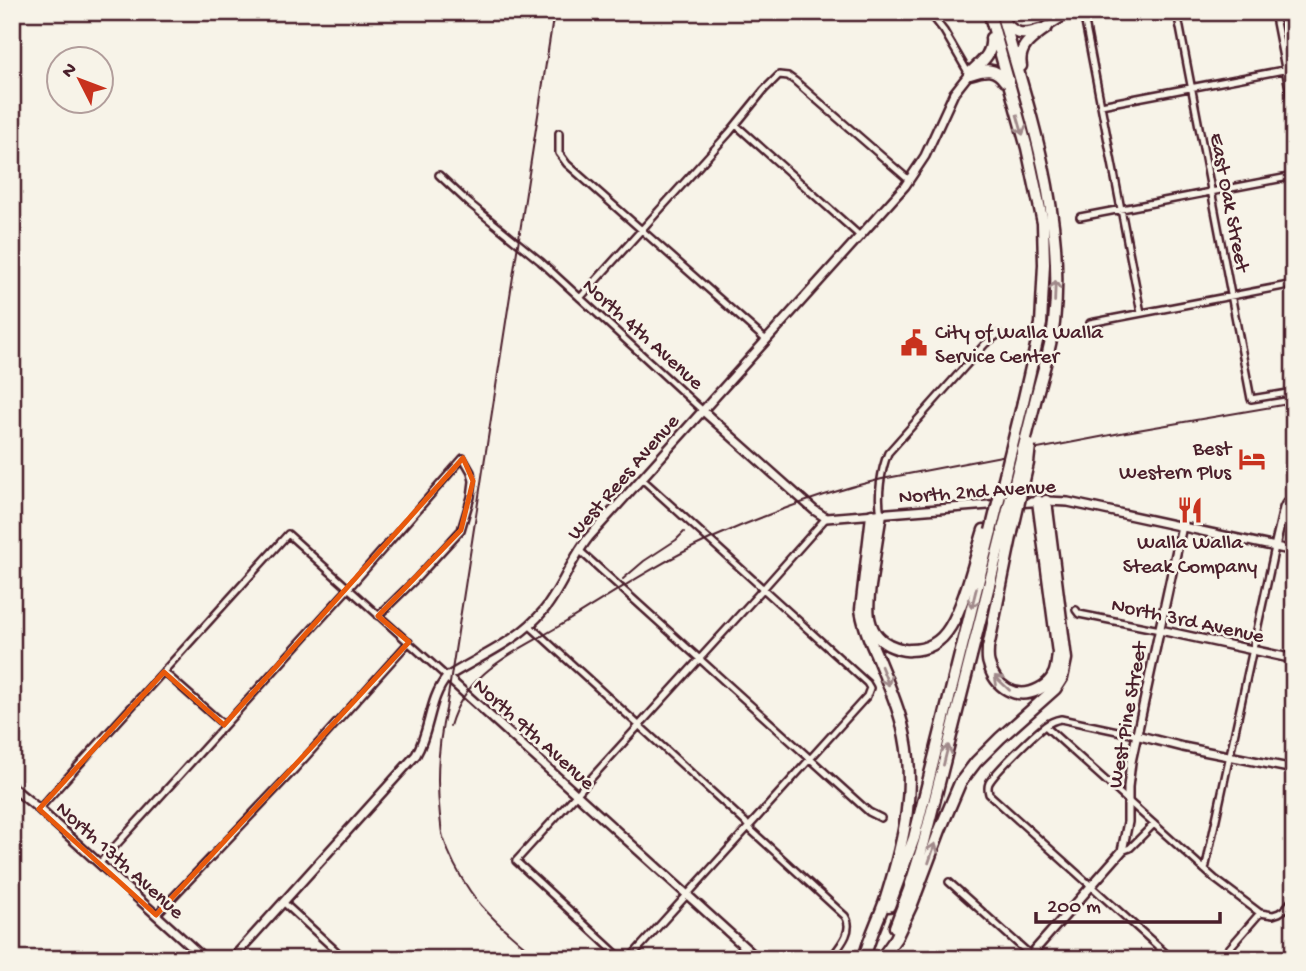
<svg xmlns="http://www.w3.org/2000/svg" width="1306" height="971" font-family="'Gochi Hand',sans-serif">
  <rect width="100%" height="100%" fill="#f7f3e8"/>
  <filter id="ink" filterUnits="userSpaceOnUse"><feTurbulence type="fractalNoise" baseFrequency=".0143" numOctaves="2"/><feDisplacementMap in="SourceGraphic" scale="14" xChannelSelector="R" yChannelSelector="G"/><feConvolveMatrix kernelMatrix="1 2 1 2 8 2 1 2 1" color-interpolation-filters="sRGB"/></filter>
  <g filter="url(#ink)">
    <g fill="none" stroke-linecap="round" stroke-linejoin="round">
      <g stroke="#4a1f2b" stroke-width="10">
        <path id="street" d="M929,12L944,31L969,74
          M1083,12L1141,313
          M1177,12L1251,399L1294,392
          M1274,12L1294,114
          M1101,105L1294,68
          M736,125L860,236
          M559,133V153L567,164L766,340
          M439,175L469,203L540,261L703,411
          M1080,217L1294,176
          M580,298L729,133L764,90L779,75L788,76L795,81L909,180
          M1090,323L1294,284
          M881,514C877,496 881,470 888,453L985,344L999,334
          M579,550L869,812L881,818
          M1076,610L1079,614L1160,630
          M530,626L745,822L752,831L845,916C855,930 839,947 830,959
          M164,672L224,725
          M1045,726L1215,879L1260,913L1273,915L1279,913L1285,909L1294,898
          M1136,735L1061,719C1055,720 1050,722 1045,726C1034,734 995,772 989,783C987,788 988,789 989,794L1172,959
          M39,809L288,534L447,677
          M1122,851L1130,848L1154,824
          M99,864L349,588L463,458L471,472L473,481L471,497L461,530L417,578L378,616
          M1205,870L1275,547
          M949,882L1035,959
          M283,902L345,959
          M156,915L295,769L409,642
          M622,959L516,861L763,589L826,518
          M629,959L867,696L870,688L867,683L641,478
          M1220,959L1260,913"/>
      </g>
      <g stroke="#4a1f2b" stroke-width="12">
        <path id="secondary" d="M1047,27L1071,12
          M703,411L814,510L826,518L1001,504
          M1016,503L1046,501L1068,502L1294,551
          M1275,547L1284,508L1286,504L1294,502
          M1160,630L1294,659
          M447,677L758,959
          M1136,735L1183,747L1294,769
          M12,787L39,809L205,959
          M232,959L416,755C431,730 428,700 447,677C480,656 519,641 544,610C562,588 571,559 589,537L905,186L925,156L954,93L969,74
          M1027,959L1122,851L1128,822V787L1131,762L1182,526"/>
      </g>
      <g stroke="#4a1f2b" stroke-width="15">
        <path id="highway" d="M989,12L1027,148L1043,223L1044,264L1041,324L1023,402
          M1001,12C1030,114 1066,215 1054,323C1051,348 1040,380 1034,406
          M1005,22C1014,36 1026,35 1040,30
          M1021,66C1017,46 1033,38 1047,27
          M969,74C980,63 993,55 991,38
          M970,74C985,69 995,67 1005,81
          M881,514C878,532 875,549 873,567C869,594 859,630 889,645C896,648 903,651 910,650C927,650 941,642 950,627C965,603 975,558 984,530
          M1012,532L988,648C988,653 987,659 989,664C995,687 1016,701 1039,689C1045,686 1051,681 1054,674C1057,668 1057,660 1058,653L1038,501
          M889,906L914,838L991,531
          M895,927L909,890L924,842L1003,530
          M864,959C869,937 879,919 886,898C904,841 918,785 902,724C896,700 885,677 876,654C869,639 863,625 861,609L872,515
          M881,959L896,938L912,904L940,830L960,783L976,762L1000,738L1055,689L1062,678L1066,659L1046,501"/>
      </g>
      <use href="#street" stroke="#f7f3e8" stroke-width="5"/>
      <use href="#secondary" stroke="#f7f3e8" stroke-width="7"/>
      <use href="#highway" stroke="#f7f3e8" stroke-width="10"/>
      <path stroke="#4a1f2b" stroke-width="2" d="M623,579L644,561L676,540L684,532
        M450,726C466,669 521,650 566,622C613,593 660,562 710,539C766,514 823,493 882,479L1126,432L1294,403
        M539,959C515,938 488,917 470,891C459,875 449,855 443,837C441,831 441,823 440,816C436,780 438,744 446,709L554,12"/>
      <g stroke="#4a1f2b" stroke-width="15" stroke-linecap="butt">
        <path id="highway-bridge" d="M1003,530L1034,406
          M991,531L1023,402
          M1012,532L1028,463L1030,445"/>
      </g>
      <use href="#highway-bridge" stroke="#f7f3e8" stroke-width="10"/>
    </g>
    <defs><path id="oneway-shaft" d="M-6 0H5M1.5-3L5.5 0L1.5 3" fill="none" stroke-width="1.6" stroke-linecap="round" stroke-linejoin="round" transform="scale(1.75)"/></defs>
    <g stroke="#a0898a">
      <use href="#oneway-shaft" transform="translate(1020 125) rotate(74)"/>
      <use href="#oneway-shaft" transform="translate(1055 291) rotate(-88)"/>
      <use href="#oneway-shaft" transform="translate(974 598) rotate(104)"/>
      <use href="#oneway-shaft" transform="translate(885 676) rotate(68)"/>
      <use href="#oneway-shaft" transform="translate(1002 683) rotate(-136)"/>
      <use href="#oneway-shaft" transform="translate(946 755) rotate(-76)"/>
      <use href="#oneway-shaft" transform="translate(932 853) rotate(-71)"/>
    </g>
  </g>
  <path fill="none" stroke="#e8590c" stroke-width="5" stroke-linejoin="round" d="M463,458L473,481L461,530L378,616L409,642L156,915L39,809L164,672L224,725Z"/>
  <defs>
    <g id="civic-bare" transform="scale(2.1)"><path d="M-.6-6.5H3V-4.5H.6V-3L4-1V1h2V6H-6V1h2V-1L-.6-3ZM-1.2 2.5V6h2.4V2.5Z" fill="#c8321e" stroke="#f7f3e8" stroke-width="2.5" paint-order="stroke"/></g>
    <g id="hotel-bare" transform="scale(2.1)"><path d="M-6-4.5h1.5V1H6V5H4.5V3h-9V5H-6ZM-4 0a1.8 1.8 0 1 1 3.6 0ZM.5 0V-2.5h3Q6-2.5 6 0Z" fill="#c8321e" stroke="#f7f3e8" stroke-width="2.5" paint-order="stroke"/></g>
    <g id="restaurant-bare" transform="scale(2.1)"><path d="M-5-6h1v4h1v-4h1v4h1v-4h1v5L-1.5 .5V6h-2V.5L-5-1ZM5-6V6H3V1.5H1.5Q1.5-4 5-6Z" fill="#c8321e" stroke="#f7f3e8" stroke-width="2.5" paint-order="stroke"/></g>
  </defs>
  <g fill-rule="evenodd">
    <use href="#civic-bare" x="914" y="343"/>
    <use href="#hotel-bare" x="1252" y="459"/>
    <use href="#restaurant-bare" x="1190" y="510"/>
  </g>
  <g text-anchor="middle" stroke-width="5" stroke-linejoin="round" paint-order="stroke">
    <g font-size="21" fill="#4a1f2b" stroke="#f7f3e8">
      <text transform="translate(1231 202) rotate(79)" y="7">East Oak Street</text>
      <text transform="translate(644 333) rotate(42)" y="7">North 4th Avenue</text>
      <text transform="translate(622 476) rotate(-49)" y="7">West Rees Avenue</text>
      <text transform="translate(977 490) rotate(-4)" y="7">North 2nd Avenue</text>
      <text transform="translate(1188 619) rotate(12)" y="7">North 3rd Avenue</text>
      <text transform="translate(1126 715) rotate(-80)" y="7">West Pine Street</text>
      <text transform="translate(535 733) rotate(42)" y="7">North 9th Avenue</text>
      <text transform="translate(121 859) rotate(42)" y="7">North 13th Avenue</text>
    </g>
    <g font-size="21" fill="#4a1f2b" stroke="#f7f3e8" text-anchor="start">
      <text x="935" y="338">City of Walla Walla<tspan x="935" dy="24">Service Center</tspan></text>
      <text x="1231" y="454" text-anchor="end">Best<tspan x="1231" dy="24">Western Plus</tspan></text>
      <text x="1190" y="548" text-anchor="middle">Walla Walla<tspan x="1190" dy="24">Steak Company</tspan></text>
    </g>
  </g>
  <rect width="1306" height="971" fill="none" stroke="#f7f3e8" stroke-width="42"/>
  <rect x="21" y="21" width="1264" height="929" fill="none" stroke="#4a1f2b" stroke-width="2.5" filter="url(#ink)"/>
  <g transform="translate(80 80) rotate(312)"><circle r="33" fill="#f7f3e8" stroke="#b29e9c" stroke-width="2"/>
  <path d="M0-5L12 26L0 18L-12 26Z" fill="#c8321e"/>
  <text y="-10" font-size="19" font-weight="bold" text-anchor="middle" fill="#4a1f2b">N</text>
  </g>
  <path d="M1036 912v10h184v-10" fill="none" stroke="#4a1f2b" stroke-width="3.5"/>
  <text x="1047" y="912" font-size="21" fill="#4a1f2b" stroke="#f7f3e8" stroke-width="5" paint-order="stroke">200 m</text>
</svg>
